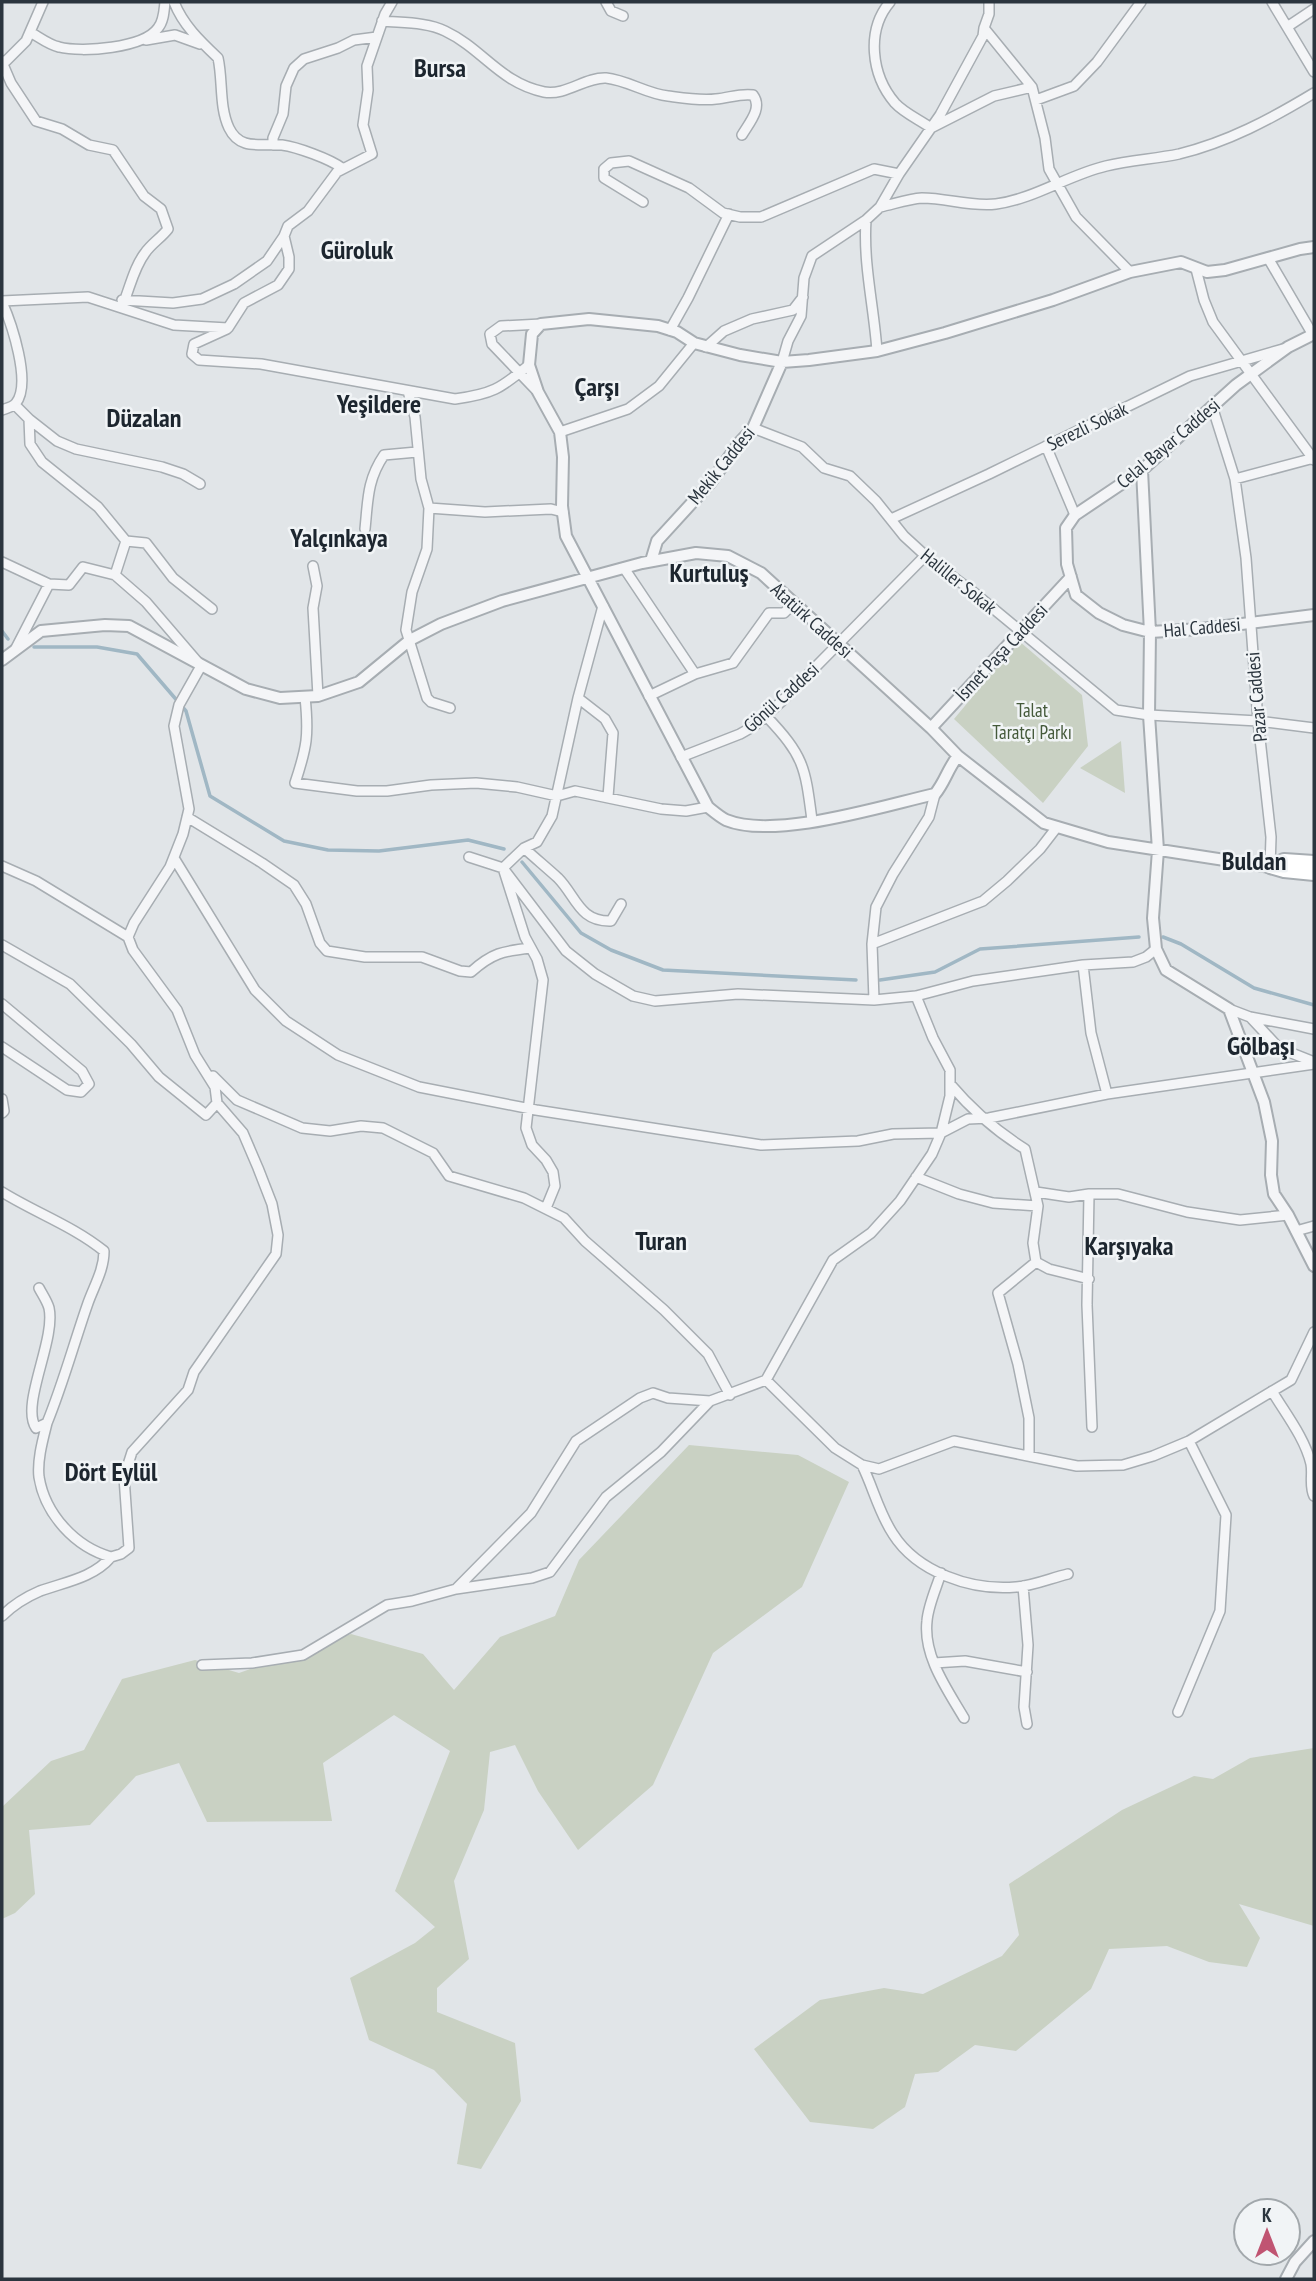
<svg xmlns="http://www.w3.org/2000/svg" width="1316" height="2281" font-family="'PT Sans Narrow',sans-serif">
  <rect width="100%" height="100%" fill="#e1e5e8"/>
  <path fill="#c9d1c3" d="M1019,641L1082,695L1088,746L1043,803L954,719Z
    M1121,741L1125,793L1080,768Z
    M689,1445L798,1455L849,1482L802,1587L713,1653L653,1785L578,1850L538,1791L515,1745L490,1752L484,1810L454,1881L469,1959L437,1988V2012L515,2043L521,2101L481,2169L457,2164L467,2104L434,2070L369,2040L350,1978L415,1943L435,1927L395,1891L450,1751L394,1715L323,1763L332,1821L207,1822L179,1763L136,1776L90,1825L29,1830L35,1894L15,1913L2,1919V1807L51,1761L84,1750L122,1679L195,1660L239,1673L351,1634L423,1654L454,1690L500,1637L555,1616L579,1560Z
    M1314,1748V1926L1239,1904L1260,1938L1247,1967L1209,1962L1167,1946L1109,1949L1091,1989L1016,2051L975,2045L938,2072L915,2074L905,2107L873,2129L810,2122L754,2049L820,2000L884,1988L923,1994L1002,1956L1019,1935L1009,1884L1122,1810L1194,1776L1213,1779L1250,1758Z"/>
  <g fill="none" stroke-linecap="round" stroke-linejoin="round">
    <path stroke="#a0b7c4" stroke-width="3.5" d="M2,631L8,639
      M34,647H97L137,654L186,711L210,796L284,841L328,850L379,851L468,840L504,849
      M522,862L581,933L611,950L663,970L856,980
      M1163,937L1181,944L1254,988L1314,1005
      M880,980L935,972L980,949L1139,937"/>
    <g stroke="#a7adb2" stroke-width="12">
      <path id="minor" d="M174,2C183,25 200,41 218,58C223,80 219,107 229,128C240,151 261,143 282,145C297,147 330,159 342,168
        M606,2L611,11L623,16
        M890,2C866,30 871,75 895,103C904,113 920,120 931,128L994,96L1032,87
        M989,2V14L984,28L1032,87L1045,138L1049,169L1076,217L1130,272
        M1272,2L1314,72
        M382,21C402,23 427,22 445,31C483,49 500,83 544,92C566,96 585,77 606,78C627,80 647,94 668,96C683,98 701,101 716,99C729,98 740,93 753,95C763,108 749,123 742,135
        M1287,27L1314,9
        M30,32C39,37 49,45 59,47C82,53 144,48 158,28C164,21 164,10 165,2
        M146,40L175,35L200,44
        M2,61H6L26,41L43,2
        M2,62L11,83L36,121L62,129L89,145L113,150L144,196L161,209L168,229C161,238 151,244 145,253C135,266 131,283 125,299
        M1036,100L1074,86L1097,62L1141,2
        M273,145V138L283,114L286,86L294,68L304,59L338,48L354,40L377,37
        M643,202L604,178V169L611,163L629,161L689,188L723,213L740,217H761L874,169L899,174
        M880,207C894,204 908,199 922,198C947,198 970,207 996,204C1034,199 1068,175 1106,166C1130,160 1155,159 1179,154C1228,142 1271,119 1314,93
        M866,220C863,264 874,307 877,351
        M1268,258L1313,335
        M1196,269L1204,300L1213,322L1314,460
        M122,300L173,303L202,299L234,284L267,261L284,236
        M2,301L88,297L174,325L228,328L244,303L278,285L289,269V257L284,236L288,226L308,211L337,172L372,154L363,125L368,90L367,66L385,14L392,2
        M2,302C11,322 32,383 16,403C13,407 7,408 2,410
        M227,329L194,344L192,354L199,360L261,364L455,399C492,394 500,389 529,365
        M670,330L688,298L729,214
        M706,347L724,331L752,319L793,310L803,297
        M782,362L788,341L801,316L804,278L812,256L866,220L880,207L899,174L940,115L983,36L984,28
        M536,390L492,344L490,334L501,326L541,324
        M408,391L415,417L421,479L429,508L427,549L412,592L406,630L427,698L431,702L450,708
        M1212,406L1235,479L1246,558L1258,721L1271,837L1270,867
        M29,419L57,441L76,449L162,467L183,474L200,484
        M753,428L802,447L824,468L850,476L876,501L904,536L928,558L972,591L1116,710L1149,715L1258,721L1314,728
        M560,432L628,409L659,386L694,343
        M1046,446L1075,515
        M1235,479L1314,458
        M429,508L485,512L551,509L563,512
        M891,519L989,474L1190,376L1283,349
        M365,529C368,500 367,480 384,455L417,452
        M126,541L146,543L173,578L212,609
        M2,562L49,584L69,585L83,567L115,575
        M313,566L317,586L313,608L318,696
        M624,568L695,674
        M16,648L49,584
        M649,696L695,674L733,663L769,613H784L794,603
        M305,697C309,735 307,747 295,783L357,791H387L431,785L476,783L517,787L557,796L575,791L661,809L686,811L708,807
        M578,698L605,719L613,733L608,797
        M766,716C804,756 805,766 812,820
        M681,757L740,734L754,726L781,702L926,555
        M187,817L262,863L294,885L306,904L320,943L327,951L365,957H422L460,971L471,972C492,953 503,951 531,948
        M524,848C535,858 547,868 558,878C576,896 579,922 611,921L621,904
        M469,857L503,868L566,951L595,974L633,996L655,1001L738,994L874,1000L916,996L973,981L1083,965L1133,962L1146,957L1156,949
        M174,858L255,990L286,1021L338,1055L419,1087L536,1110L761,1145L858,1141L893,1134L941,1133L968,1119L989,1118L1107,1094L1314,1064
        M2,866L36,881L128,937
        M872,944L983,901L1007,881L1040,849L1057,827
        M2,945L70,984L131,1044L159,1077L206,1115L217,1103L215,1087L195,1055L177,1010L133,950L128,937L134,923L170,867L183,834L189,809L174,726L179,705L201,666L146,602L115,575L126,541L98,507L42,462L30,444L29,419L15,405
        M1083,965L1091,1033L1107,1094
        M874,1000L872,944L876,907L893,874L929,817L935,794
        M2,1004L82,1071L89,1084L81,1092L67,1090L2,1047
        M1229,1009L1250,1017L1314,1029
        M1250,1017L1279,1048L1314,1062
        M213,1076L237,1100L302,1128L330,1131L361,1126L383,1128L433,1153L449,1176L524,1198L564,1218L585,1241L664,1310L708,1354L730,1395
        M950,1084C972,1110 996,1131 1025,1149L1038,1206L1033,1243L1036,1262L1049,1269L1089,1279
        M2,1099L4,1111L2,1113
        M916,1177L959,1194L993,1203L1038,1206
        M2,1192C36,1213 73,1226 104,1251C104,1270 94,1286 88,1303C74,1343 63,1384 47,1423L36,1428C20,1405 56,1340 49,1308C47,1301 42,1294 39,1288
        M1036,1192L1069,1197L1089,1194H1118L1187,1212L1240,1220L1288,1215
        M1089,1194L1087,1305L1092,1427
        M546,1208L555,1186L553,1172L546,1160L532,1145L526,1128L543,980L537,959L525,937L503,868L524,848L537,842L552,816L578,698L603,606
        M1296,1231L1314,1226
        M766,1380L835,1448L862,1465L879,1469L954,1441L1077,1466L1123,1465L1153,1456L1189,1441L1291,1380L1314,1332
        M1272,1391C1285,1413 1305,1438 1311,1464C1313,1474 1309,1486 1314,1496
        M47,1423C43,1439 37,1460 39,1477C45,1514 75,1547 111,1557L121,1554L129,1548L124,1477L132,1452L188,1390L194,1372L276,1254L278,1235L272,1204L258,1168L243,1133L217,1103
        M1029,1456V1418L1018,1364L998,1293L1036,1262
        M862,1465C873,1487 879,1513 893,1534C917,1572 971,1591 1016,1587C1033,1586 1051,1578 1068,1574
        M941,1573C936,1589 928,1606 927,1621C923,1656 947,1689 964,1718
        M1023,1586L1028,1645L1024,1707L1027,1724
        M456,1589L531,1513L576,1441L640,1398L653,1393L668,1398L710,1401
        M2,1616C13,1605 26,1597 40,1591C65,1582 93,1578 111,1557
        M934,1663L965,1661L1027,1672
        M202,1665L252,1663L303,1655L387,1605L412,1601L456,1589L532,1578L550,1572L606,1497L661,1452L710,1401L766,1380L833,1260L871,1233L900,1201L932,1154L941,1133L950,1096V1070L933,1038L916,996
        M1178,1712L1220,1611L1226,1515L1189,1441"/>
    </g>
    <g stroke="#a7adb2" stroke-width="14">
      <path id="tertiary" d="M1314,334L1288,347L1236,385L1142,470L1075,515L1066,528L1067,564L1076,595L1099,613L1123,625L1150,632L1201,629L1314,615
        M1142,470L1150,632L1149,715L1158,850L1153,918L1156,949L1166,970L1229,1009L1264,1102L1272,1141L1271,1175L1274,1194L1288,1215L1314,1266
        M651,561L657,541L711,482L739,443L753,428L782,362
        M2,660L41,631L105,625L129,626L246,689L280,698L318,696L359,682L410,640L441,624L502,601L642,563L696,553L728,556L761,573L931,728L958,756L1044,823L1108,842L1270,867
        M931,728L1071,577
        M958,756C948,768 945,782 935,794C882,806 775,840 726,820C720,817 713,811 708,807L566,536L562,506L563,457L560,432L538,392L529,365L532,334L541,324L589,319L658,326L677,332L694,343L740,355L782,362L809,360L877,351L945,333L1053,300L1130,272L1181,262L1207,272L1225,270L1300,249L1314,247
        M1286,2279L1295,2262L1314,2241"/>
    </g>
    <g stroke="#a7adb2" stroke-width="16">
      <path id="secondary" d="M1270,867L1284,860L1314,862
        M1270,867L1284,871L1314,874"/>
    </g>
    <use href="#minor" stroke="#f4f5f7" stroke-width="9"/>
    <use href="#tertiary" stroke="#f4f5f7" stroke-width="10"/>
    <use href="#secondary" stroke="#fff" stroke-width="12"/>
  </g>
  <g text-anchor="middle" stroke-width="5" stroke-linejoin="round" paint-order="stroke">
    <g font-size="19" fill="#2b353e" stroke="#f1f4f6">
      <text transform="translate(1087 426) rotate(-26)" y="7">Serezli Sokak</text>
      <text transform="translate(1168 443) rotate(-40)" y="7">Celal Bayar Caddesi</text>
      <text transform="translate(721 465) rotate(-51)" y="7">Mekik Caddesi</text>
      <text transform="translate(959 581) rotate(39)" y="7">Haliller Sokak</text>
      <text transform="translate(812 620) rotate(42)" y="7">Atatürk Caddesi</text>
      <text transform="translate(1202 627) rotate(-5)" y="7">Hal Caddesi</text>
      <text transform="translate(1001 652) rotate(-47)" y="7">İsmet Paşa Caddesi</text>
      <text transform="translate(781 697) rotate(-42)" y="7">Gönül Caddesi</text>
      <text transform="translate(1256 697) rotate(-95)" y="7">Pazar Caddesi</text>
    </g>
    <g font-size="19" fill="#44593a" stroke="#f1f4f6">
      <text x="1032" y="717">Talat<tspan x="1032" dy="22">Taratçı Parkı</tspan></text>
    </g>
    <g font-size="26" font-weight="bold" fill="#1d262f" stroke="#f1f4f6">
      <text x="440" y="77">Bursa</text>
      <text x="357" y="259">Güroluk</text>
      <text x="597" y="396">Çarşı</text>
      <text x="379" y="413">Yeşildere</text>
      <text x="144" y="427">Düzalan</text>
      <text x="339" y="547">Yalçınkaya</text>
      <text x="709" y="582">Kurtuluş</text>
      <text x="1254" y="870">Buldan</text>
      <text x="1261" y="1055">Gölbaşı</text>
      <text x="661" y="1250">Turan</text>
      <text x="1129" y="1255">Karşıyaka</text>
      <text x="111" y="1481">Dört Eylül</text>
    </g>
  </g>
  <rect width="1316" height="2281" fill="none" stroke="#2b353e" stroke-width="7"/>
  <g transform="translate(1267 2232)"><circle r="33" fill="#f1f4f6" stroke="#a2a8ac" stroke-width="2"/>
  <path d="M0-5L12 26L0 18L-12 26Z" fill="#c05472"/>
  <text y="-10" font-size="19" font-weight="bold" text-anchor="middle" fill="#2b353e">K</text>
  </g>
</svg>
